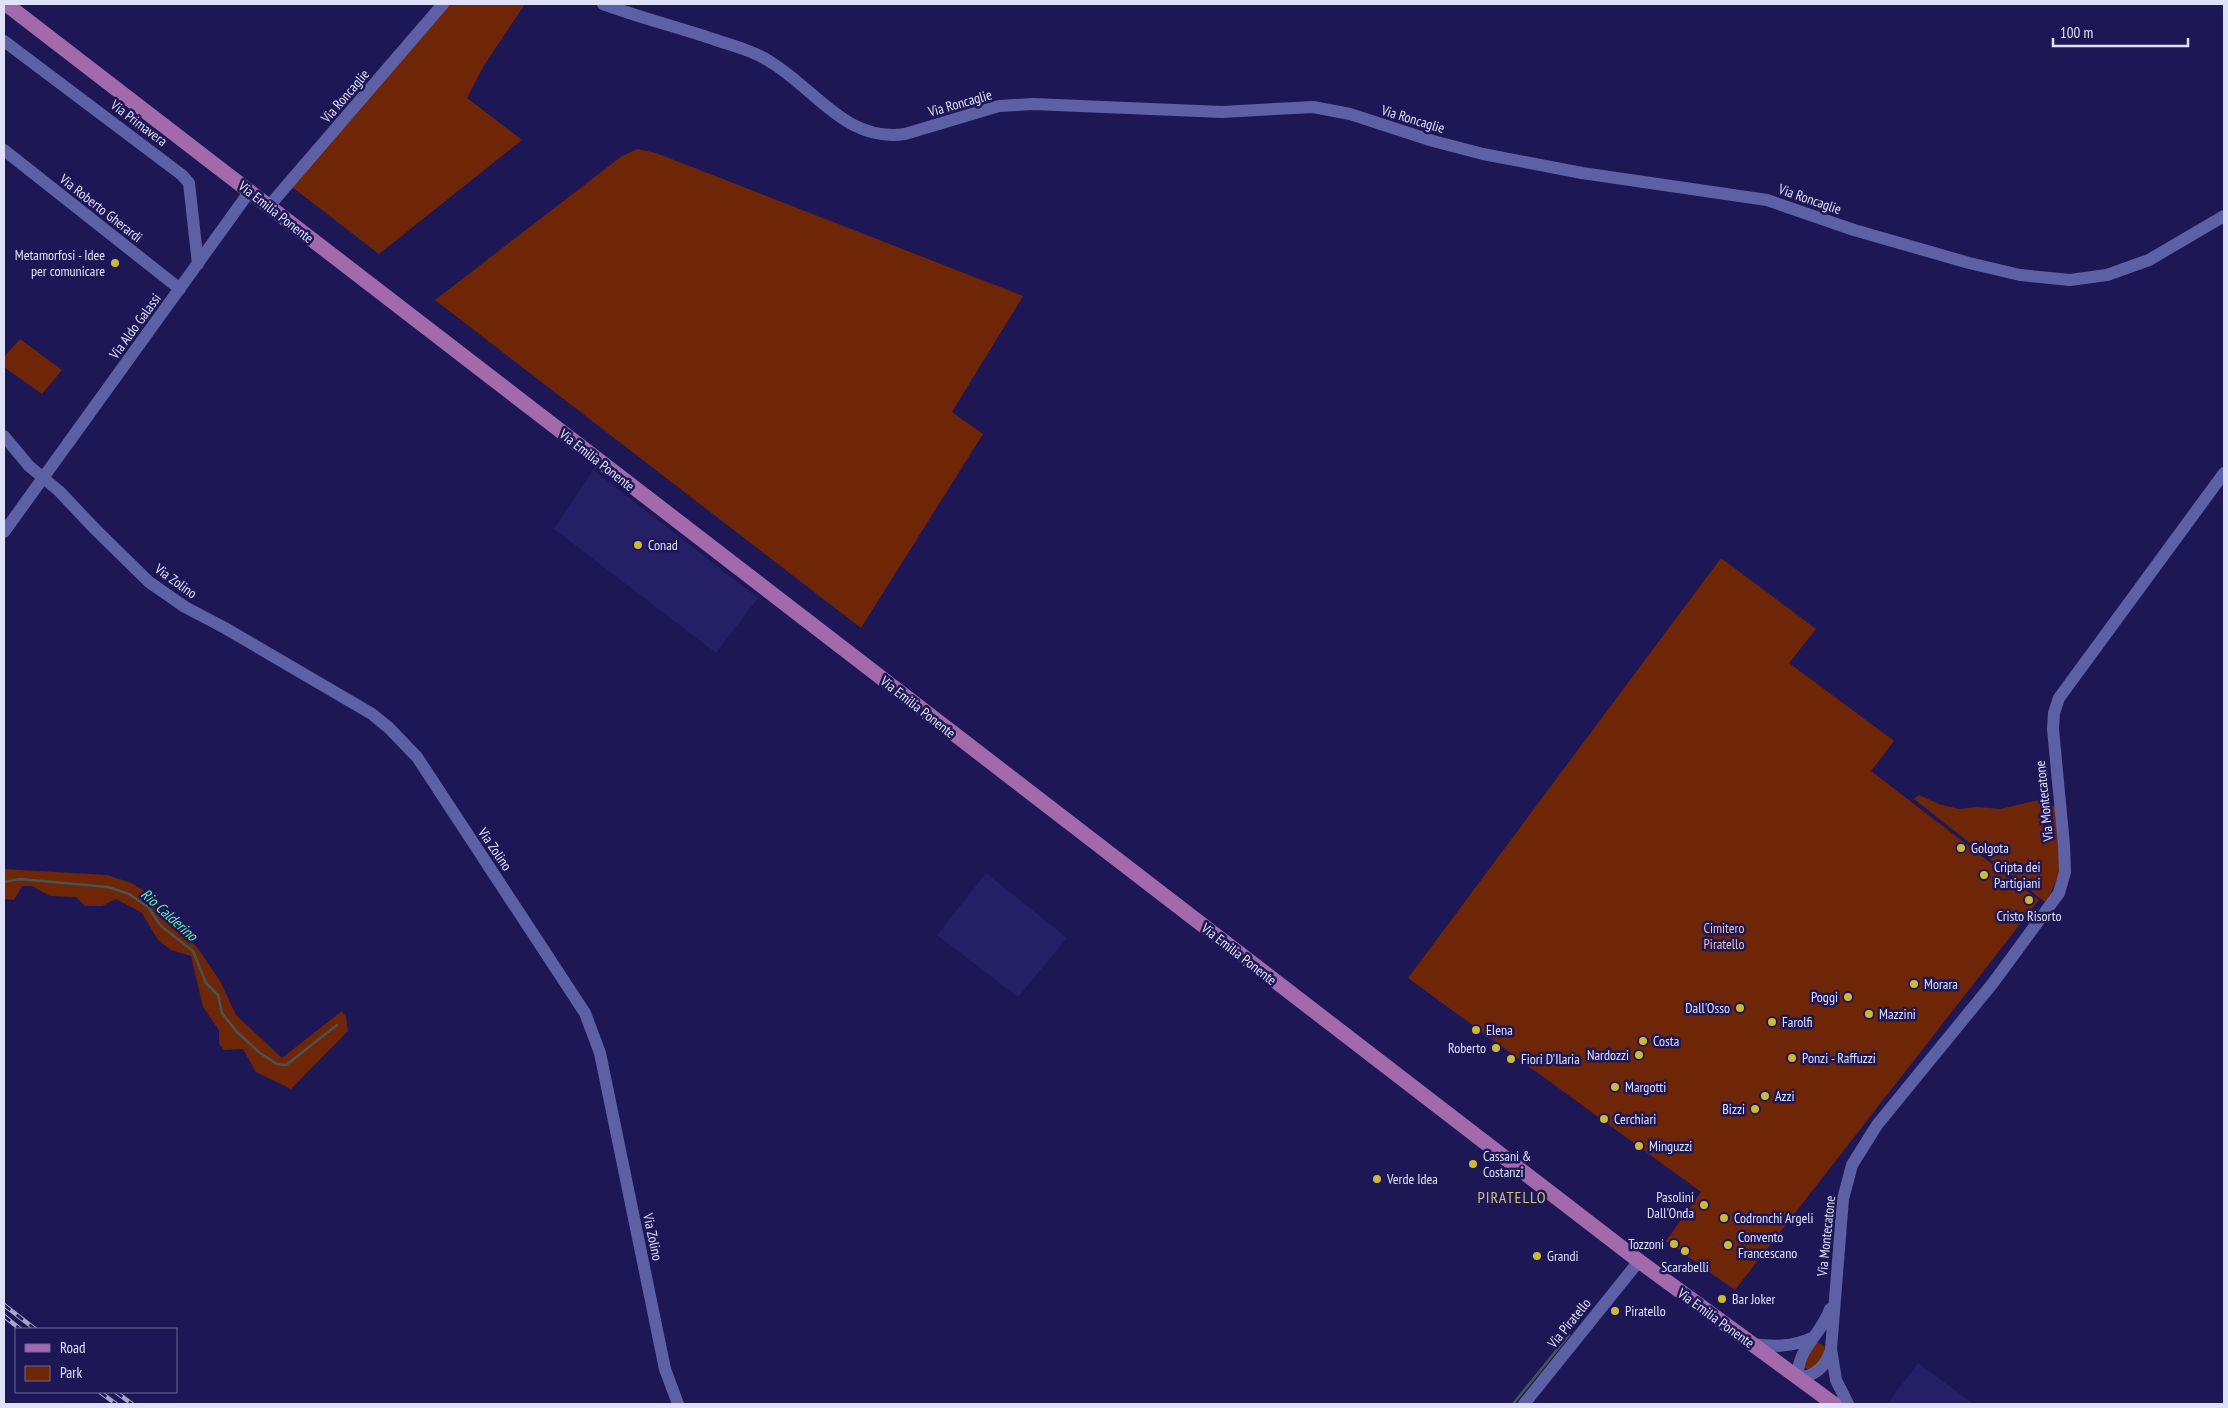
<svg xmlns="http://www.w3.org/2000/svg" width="2228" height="1408" font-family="'PT Sans Narrow',sans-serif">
  <rect width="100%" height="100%" fill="#1e1756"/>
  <path fill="#251f65" d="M593,470L758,598L716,653L554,529Z
    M986,873L1067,938L1018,997L937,935Z
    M1918,1363L1974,1404H1887Z"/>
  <path fill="#6e2607" d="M445,4H525L483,67L467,98L522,140L379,254L292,187Z
    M637,149L656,153L1023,296L952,412L983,434L861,628L435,300L622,156Z
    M20,339L62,370L42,394L4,367V357Z
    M1721,558L1816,629L1789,663L1894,741L1871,771L2039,900L1735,1290L1666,1241L1701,1192L1408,978Z
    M1919,795L1939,804L1959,809L1977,807L2000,809L2043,799L2049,802L2055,808L2059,854V875L2046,903L1914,799Z
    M4,869L107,875L131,883L148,893L168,911L179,930L197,947L220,981L236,1015L282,1058L342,1011L346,1017L348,1031L291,1089L256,1072L243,1049L224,1050L219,1044V1030L203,1007L191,956L171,950L158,940L142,913L116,899L102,906H85L76,897L50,896L32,886H22L14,900L4,899Z
    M1817,1342L1829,1349L1822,1360L1810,1369L1803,1368L1806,1354Z"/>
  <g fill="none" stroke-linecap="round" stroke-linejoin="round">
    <path stroke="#495455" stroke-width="2.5" d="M4,882L20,879L108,887L129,894L148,907L161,926L193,951L206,983L218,995L222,1013L237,1032L260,1053L277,1064L286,1065L337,1025
      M1513,1404L1569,1335"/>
    <path stroke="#5e60a6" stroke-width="12" d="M603,4C641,18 681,28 719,41C737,47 756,52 772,63C816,90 847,143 905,134L999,106L1033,104L1222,112L1313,107L1350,114L1433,141L1483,154L1582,173L1767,200L1854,230L1969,263L2020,275L2070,280L2107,275L2149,260L2224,216
      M4,41L182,175L189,183L198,264
      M4,150L180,289
      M269,206L443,4
      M4,436L29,466L59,491L95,529L149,582L185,607L225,628L372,714L389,728L417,757L585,1013L600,1053L665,1369L678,1404
      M4,532L250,191
      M1830,1309C1821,1336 1796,1349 1798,1378C1814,1376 1825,1368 1830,1352
      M1752,1344C1773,1347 1792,1347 1812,1338
      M1524,1404L1639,1261
      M1848,1404L1836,1380L1831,1349L1843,1199L1852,1165L1877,1125L1993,983L2059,893L2065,872L2064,845L2053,729L2054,713L2059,698L2224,473"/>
    <path stroke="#a26aad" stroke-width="15" d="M6,4L1639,1261L1834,1404"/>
    <g stroke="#a7a6c9" stroke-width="4.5">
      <path id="rail" d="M4,1305L35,1329
        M4,1316L20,1329
        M100,1392L116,1404
        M116,1392L132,1404"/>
    </g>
    <use href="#rail" stroke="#1e1756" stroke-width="2.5" stroke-dasharray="8" stroke-linecap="butt"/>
  </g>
  <g fill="#cdb938" stroke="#1e1756" stroke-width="2">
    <circle cx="115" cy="263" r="5"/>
    <circle cx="638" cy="545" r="5"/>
    <circle cx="1961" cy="848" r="5"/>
    <circle cx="1984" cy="875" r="5"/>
    <circle cx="2029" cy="900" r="5"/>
    <circle cx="1914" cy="984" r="5"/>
    <circle cx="1848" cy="997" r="5"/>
    <circle cx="1740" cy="1008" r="5"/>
    <circle cx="1869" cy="1014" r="5"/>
    <circle cx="1772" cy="1022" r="5"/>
    <circle cx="1476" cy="1030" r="5"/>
    <circle cx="1643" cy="1041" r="5"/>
    <circle cx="1496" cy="1048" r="5"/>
    <circle cx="1639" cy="1055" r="5"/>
    <circle cx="1792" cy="1058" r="5"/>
    <circle cx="1511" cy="1059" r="5"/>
    <circle cx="1615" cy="1087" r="5"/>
    <circle cx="1765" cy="1096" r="5"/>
    <circle cx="1755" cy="1109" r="5"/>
    <circle cx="1604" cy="1119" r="5"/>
    <circle cx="1639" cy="1146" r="5"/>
    <circle cx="1473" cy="1164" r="5"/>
    <circle cx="1377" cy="1179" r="5"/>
    <circle cx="1704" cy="1205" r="5"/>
    <circle cx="1724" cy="1218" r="5"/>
    <circle cx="1674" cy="1244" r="5"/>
    <circle cx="1728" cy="1245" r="5"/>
    <circle cx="1685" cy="1251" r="5"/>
    <circle cx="1537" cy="1256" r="5"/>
    <circle cx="1722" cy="1299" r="5"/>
    <circle cx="1615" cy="1311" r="5"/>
  </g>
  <g text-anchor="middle" stroke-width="5" stroke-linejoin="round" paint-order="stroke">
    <g font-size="14" fill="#dfe1f9" stroke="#1e1756">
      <text transform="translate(345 96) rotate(-49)" y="5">Via Roncaglie</text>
      <text transform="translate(960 103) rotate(-16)" y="5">Via Roncaglie</text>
      <text transform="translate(1413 119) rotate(17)" y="5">Via Roncaglie</text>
      <text transform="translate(139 123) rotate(37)" y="5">Via Primavera</text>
      <text transform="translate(1810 199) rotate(19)" y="5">Via Roncaglie</text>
      <text transform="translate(101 208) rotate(38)" y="5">Via Roberto Gherardi</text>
      <text transform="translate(276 212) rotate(38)" y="5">Via Emilia Ponente</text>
      <text transform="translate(135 326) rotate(-54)" y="5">Via Aldo Galassi</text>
      <text transform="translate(597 460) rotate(38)" y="5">Via Emilia Ponente</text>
      <text transform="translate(176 581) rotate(36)" y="5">Via Zolino</text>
      <text transform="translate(918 707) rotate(38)" y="5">Via Emilia Ponente</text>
      <text transform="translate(2044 801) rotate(-96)" y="5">Via Montecatone</text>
      <text transform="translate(495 849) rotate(56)" y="5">Via Zolino</text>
      <text transform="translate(1239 954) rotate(38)" y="5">Via Emilia Ponente</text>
      <text transform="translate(1826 1236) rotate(-84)" y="5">Via Montecatone</text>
      <text transform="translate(653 1237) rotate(78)" y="5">Via Zolino</text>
      <text transform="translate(1716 1318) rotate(36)" y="5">Via Emilia Ponente</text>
      <text transform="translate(1569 1323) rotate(-51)" y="5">Via Piratello</text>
    </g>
    <g font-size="14" fill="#dfe1f9" stroke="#1e1756" text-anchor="start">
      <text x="105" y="260" text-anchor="end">Metamorfosi - Idee<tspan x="105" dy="16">per comunicare</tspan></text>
      <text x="648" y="550">Conad</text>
      <text x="1971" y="853">Golgota</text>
      <text x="1994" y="872">Cripta dei<tspan x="1994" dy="16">Partigiani</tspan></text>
      <text x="2029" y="921" text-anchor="middle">Cristo Risorto</text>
      <text x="1924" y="989">Morara</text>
      <text x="1838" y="1002" text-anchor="end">Poggi</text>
      <text x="1730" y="1013" text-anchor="end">Dall'Osso</text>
      <text x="1879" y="1019">Mazzini</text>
      <text x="1782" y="1027">Farolfi</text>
      <text x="1486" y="1035">Elena</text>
      <text x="1653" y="1046">Costa</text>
      <text x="1486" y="1053" text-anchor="end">Roberto</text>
      <text x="1629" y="1060" text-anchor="end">Nardozzi</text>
      <text x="1802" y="1063">Ponzi - Raffuzzi</text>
      <text x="1521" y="1064">Fiori D'Ilaria</text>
      <text x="1625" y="1092">Margotti</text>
      <text x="1775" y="1101">Azzi</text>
      <text x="1745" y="1114" text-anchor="end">Bizzi</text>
      <text x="1614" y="1124">Cerchiari</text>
      <text x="1649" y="1151">Minguzzi</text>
      <text x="1483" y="1161">Cassani &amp;<tspan x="1483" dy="16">Costanzi</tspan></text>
      <text x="1387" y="1184">Verde Idea</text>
      <text x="1694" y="1202" text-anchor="end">Pasolini<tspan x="1694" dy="16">Dall'Onda</tspan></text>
      <text x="1734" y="1223">Codronchi Argeli</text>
      <text x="1738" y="1242">Convento<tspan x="1738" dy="16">Francescano</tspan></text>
      <text x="1664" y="1249" text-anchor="end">Tozzoni</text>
      <text x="1547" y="1261">Grandi</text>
      <text x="1685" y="1272" text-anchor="middle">Scarabelli</text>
      <text x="1732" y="1304">Bar Joker</text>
      <text x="1625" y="1316">Piratello</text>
    </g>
    <g font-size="14" fill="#f0bfad" stroke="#1e1756">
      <text x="1724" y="933">Cimitero<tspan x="1724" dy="16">Piratello</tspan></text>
    </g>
    <g font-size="15" font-style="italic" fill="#62f0ae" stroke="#1e1756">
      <text transform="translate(169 915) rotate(42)" y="5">Rio Calderino</text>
    </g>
    <g font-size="16" letter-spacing="1" fill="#cec274" stroke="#1e1756">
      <text x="1512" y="1203">PIRATELLO</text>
    </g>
  </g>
  <rect width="2228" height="1408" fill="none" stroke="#dfe1f9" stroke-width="10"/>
  <rect x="15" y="1328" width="162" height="65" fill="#1e1756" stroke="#6b6897"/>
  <rect x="25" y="1344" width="25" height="8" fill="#a26aad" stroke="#6b6897"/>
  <text x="60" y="1353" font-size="15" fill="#dfe1f9">Road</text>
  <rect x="25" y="1366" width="25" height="15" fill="#6e2607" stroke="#6b6897"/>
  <text x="60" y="1378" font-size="15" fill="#dfe1f9">Park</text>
  <path d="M2053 38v8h135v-8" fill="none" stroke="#dfe1f9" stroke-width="2.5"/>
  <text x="2060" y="38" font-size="15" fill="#dfe1f9" stroke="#1e1756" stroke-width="4" paint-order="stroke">100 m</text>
</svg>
